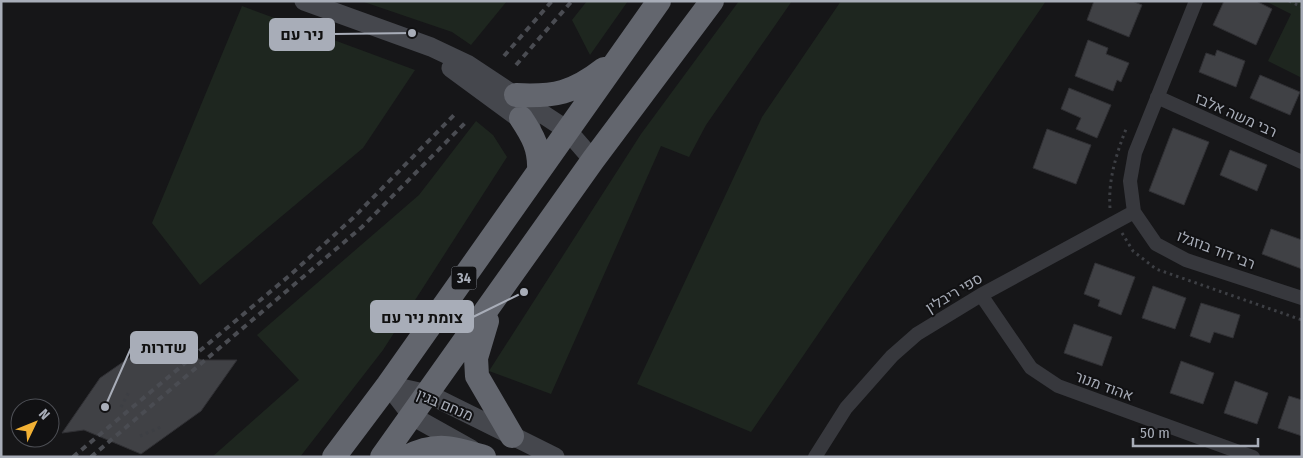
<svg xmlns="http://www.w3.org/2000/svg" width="1303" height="458" font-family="'Fira Sans Condensed',Heebo,sans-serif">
  <rect width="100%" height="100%" fill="#161618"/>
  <path fill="#1e261f" d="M361,1H507L471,45L452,32Z
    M587,1H628L590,55L572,20Z
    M739,1H792L706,125L689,157L661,146L551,394L489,371L641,134Z
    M841,1H1046L751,432L637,384L762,117Z
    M1265,1H1302V78L1268,61L1291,14Z
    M242,6L415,70L363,148L200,285L152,223Z
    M476,121L493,135L507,157L383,350L300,457H212L299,380L257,335L419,195Z"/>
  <path fill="#404145" stroke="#303034" d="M1094,1H1132L1142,5L1129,37L1087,20Z
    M1224,1H1256L1272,9L1256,45L1213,25Z
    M1088,40L1108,48L1106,54L1129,63L1121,82L1117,80L1113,91L1075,76Z
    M1217,50L1245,61L1236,87L1199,72L1206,53L1215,56Z
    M1260,75L1300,92L1290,115L1250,98Z
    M1069,88L1111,105L1097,138L1076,129L1081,118L1061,109Z
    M1173,128L1209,142L1184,205L1149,191Z
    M1047,129L1091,145L1076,184L1033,168Z
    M1230,150L1267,165L1257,191L1220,175Z
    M1271,229L1302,240V269L1262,254Z
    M1095,263L1135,277L1121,315L1098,306L1100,300L1084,294Z
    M1153,286L1186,298L1175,329L1142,318Z
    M1201,303L1240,315L1233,338L1214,332L1210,343L1190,336Z
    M1074,324L1112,337L1102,366L1064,353Z
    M152,342L202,360H237L201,411L141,454L84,430L62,433L100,378Z
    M1181,361L1214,373L1203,404L1170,393Z
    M1235,381L1268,393L1257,424L1224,413Z
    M1289,396L1302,400V436L1278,428Z"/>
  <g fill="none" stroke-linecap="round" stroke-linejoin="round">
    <path stroke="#3d3f44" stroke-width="3" stroke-dasharray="2.5 4" stroke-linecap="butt" d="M1289,1L1302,7
      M1110,208C1108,180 1116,155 1126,129
      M1122,233L1133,251L1156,269L1302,320
      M121,407L130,390
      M140,436L161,427"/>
    <path stroke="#37383d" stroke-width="14" d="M1196,1L1135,153L1130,181L1134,212L1156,244L1186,260L1302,298
      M1157,97L1302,162
      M981,295L1031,368L1058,386L1253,457
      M815,457L846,408L892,356L917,334L981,295L1134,212"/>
    <path stroke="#45474d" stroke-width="19" d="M304,1L431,47L467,64L567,130L593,160
      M451,68L531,127
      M388,385L428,394L555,457
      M388,385L412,416L471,449"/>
    <path stroke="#63666e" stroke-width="24" d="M516,95C555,97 573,93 604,69
      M521,118C533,136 540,149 539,170
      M487,321L476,358L477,376L512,436
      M334,457L388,385L659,1
      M382,457L593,160L712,1
      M407,457C436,442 454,448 484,457"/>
    <path stroke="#4a4c52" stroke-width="4" stroke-dasharray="6 5" stroke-linecap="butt" d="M504,56L552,1
      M516,65L572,1
      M73,457L289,276L353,218L454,115
      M91,457L362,227L465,123"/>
  </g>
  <g text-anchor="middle" stroke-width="4" stroke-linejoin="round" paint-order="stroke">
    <rect fill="#111113" stroke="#7b7e86" stroke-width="1" x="451.5" y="266.5" width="25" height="23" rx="4"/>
    <g font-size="14" font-weight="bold" fill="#a8adb8">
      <text x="464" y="283">34</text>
    </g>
    <g font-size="15" fill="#a8adb8" stroke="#111113">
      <text transform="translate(1236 115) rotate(24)" y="5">רבי משה אלבז</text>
      <text transform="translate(1216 250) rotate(21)" y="5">רבי דוד בוזגלו</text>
      <text transform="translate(954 293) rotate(-31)" y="5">ספי ריבלין</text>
      <text transform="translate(1104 386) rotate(20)" y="5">אהוד מנור</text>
      <text transform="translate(445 405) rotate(23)" y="5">מנחם בגין</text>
    </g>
  </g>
  <path fill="none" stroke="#a8adb8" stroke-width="2" d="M412 33L334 34M524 292L473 317M105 407L131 348"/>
  <g fill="#a8adb8" stroke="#111113" stroke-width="2">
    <circle cx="412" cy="33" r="5"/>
    <circle cx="524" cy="292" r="5"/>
    <circle cx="105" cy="407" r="5"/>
  </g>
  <g fill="#a8adb8" stroke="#a8adb8" stroke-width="2">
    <rect x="270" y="19" width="64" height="31" rx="5"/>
    <rect x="371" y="301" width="102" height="31" rx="5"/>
    <rect x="131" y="332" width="66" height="31" rx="5"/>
  </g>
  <g font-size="16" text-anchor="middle" font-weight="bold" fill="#111">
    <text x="302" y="40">ניר עם</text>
    <text x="422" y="323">צומת ניר עם</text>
    <text x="164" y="353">שדרות</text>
  </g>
  <rect width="1303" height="458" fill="none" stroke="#a8adb8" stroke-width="5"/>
  <g transform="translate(35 423) rotate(47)"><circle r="24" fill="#111113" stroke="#4d4f55"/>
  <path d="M0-4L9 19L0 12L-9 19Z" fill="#f2b134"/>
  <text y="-8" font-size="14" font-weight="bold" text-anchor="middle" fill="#a8adb8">N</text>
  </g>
  <path d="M1133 438v8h125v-8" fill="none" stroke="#a8adb8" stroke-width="2.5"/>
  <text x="1140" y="438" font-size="15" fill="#a8adb8" stroke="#111113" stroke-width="4" paint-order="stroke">50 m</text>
</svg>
